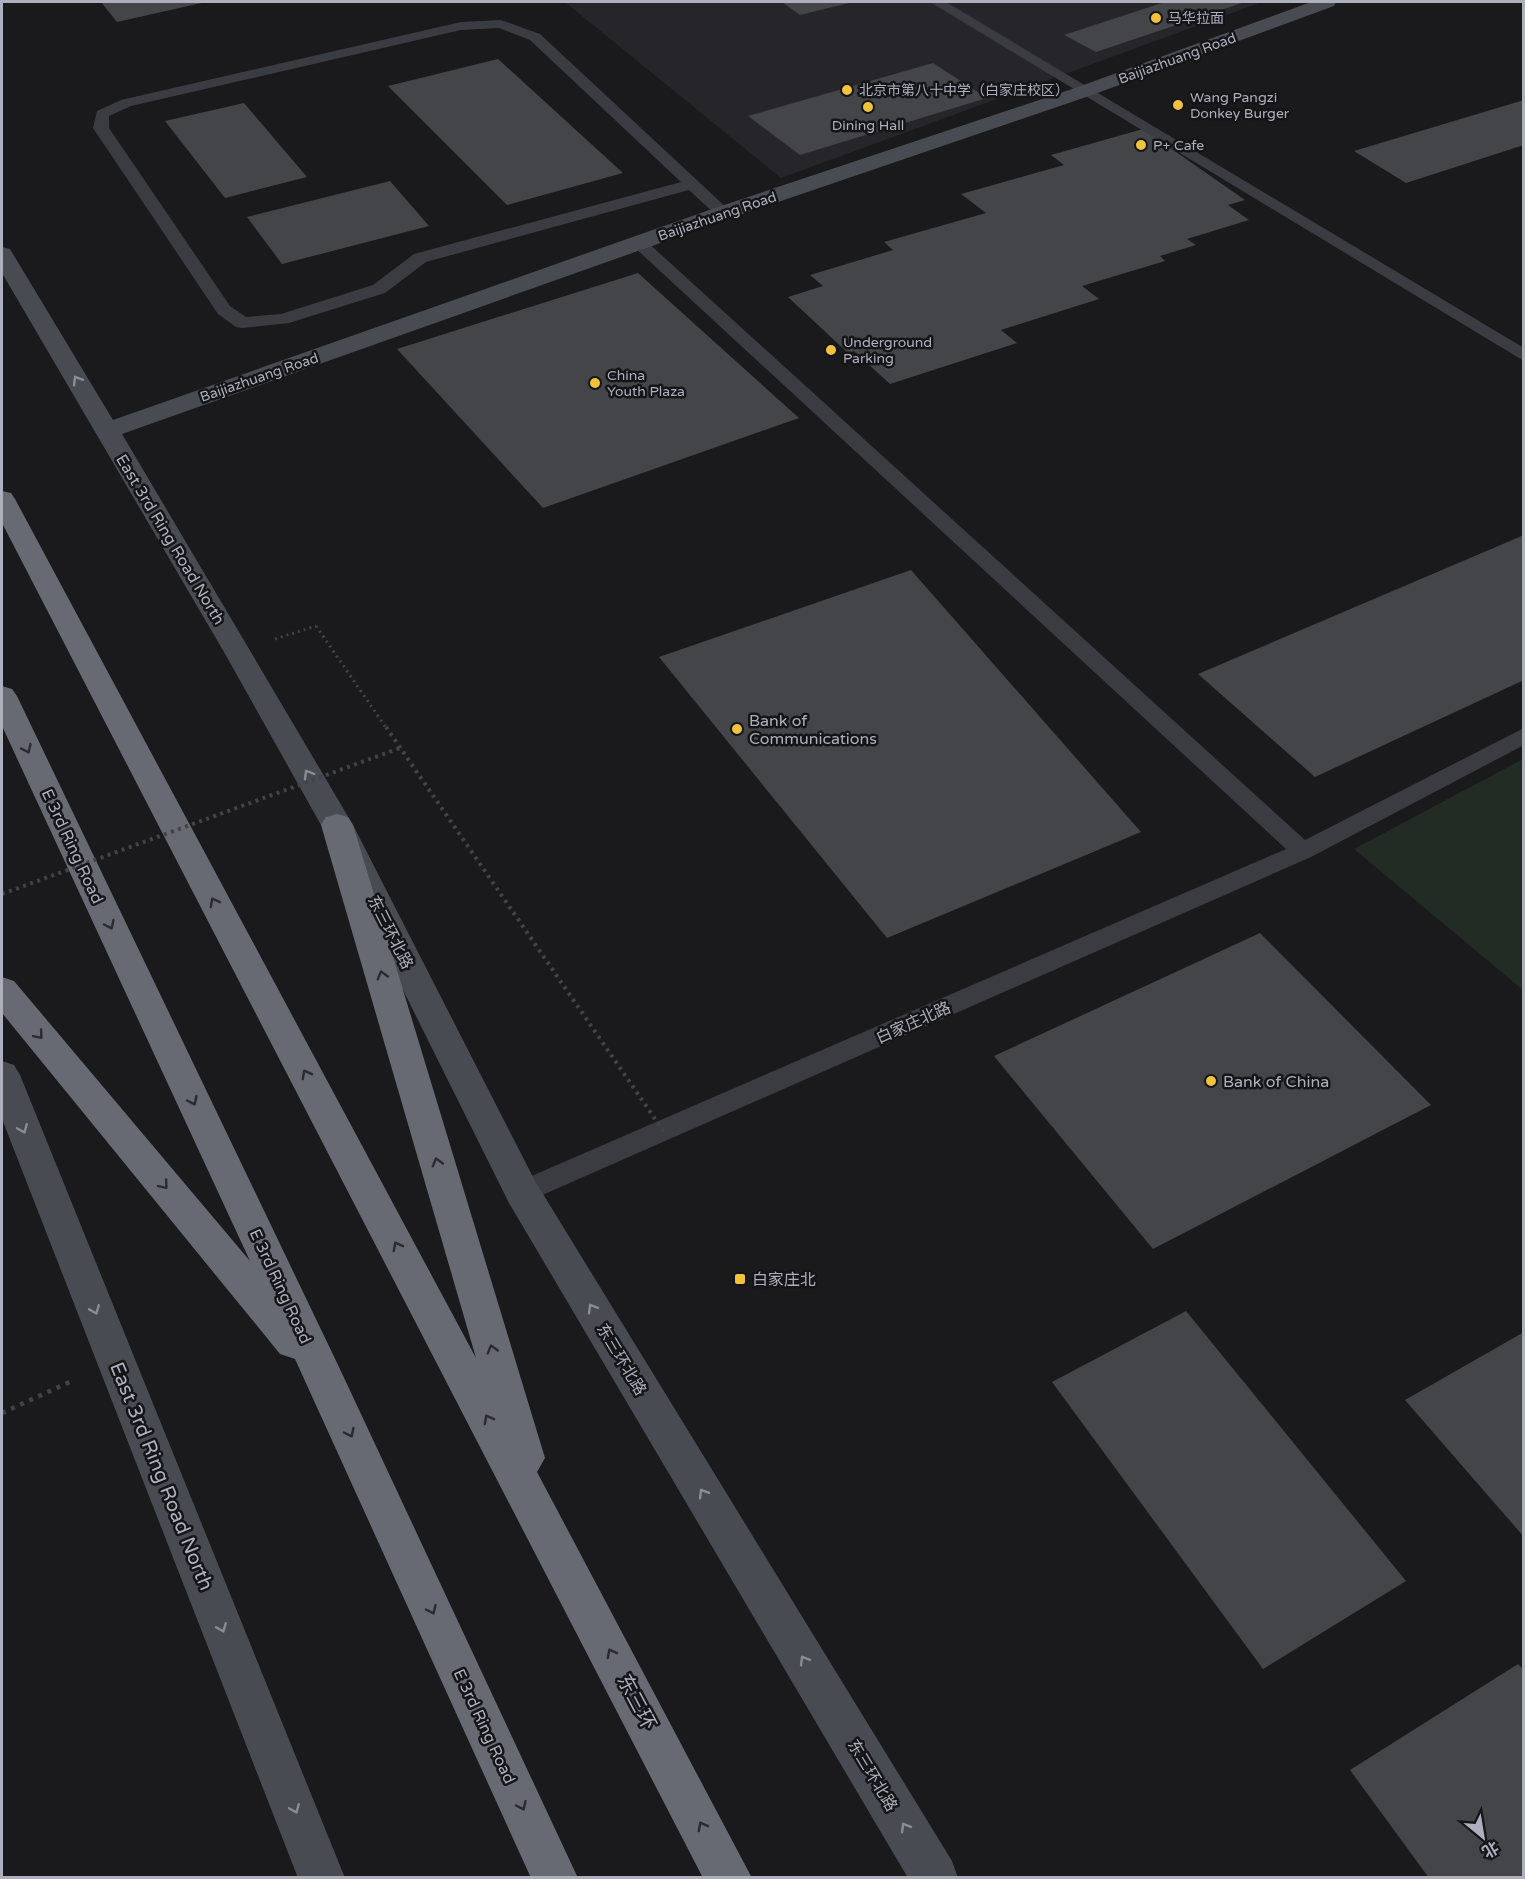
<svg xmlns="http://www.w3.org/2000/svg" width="1525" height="1879" font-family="'Varela Round','Noto Sans SC',sans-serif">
  <rect width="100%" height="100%" fill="#1a1a1c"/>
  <path fill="#26262a" d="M565,2H1262L781,178Z"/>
  <path fill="#222b24" d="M1523,759V990L1354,849Z"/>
  <path fill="#444549" d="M101,2H206L117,22Z
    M782,2H853L800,15Z
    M1165,2H1245L1096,52L1064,35Z
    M498,59L623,173L507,205L388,86Z
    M933,63L987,98L800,155L748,116Z
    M1524,100V145L1406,183L1354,151Z
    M244,103L307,177L225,198L165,121Z
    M1143,129L1245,200L1228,205L1249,220L1187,239L1196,245L1160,256L1165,261L1082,286L1099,299L1001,330L1017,343L890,384L854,351L848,353L788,297L823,286L810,275L893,250L884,242L986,213L961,194L1064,165L1051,155Z
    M390,181L429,226L282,264L247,217Z
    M638,273L799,418L543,508L397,349Z
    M1524,535V680L1315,777L1198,674Z
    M911,570L1141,832L887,938L659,657Z
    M1260,933L1431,1105L1153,1249L994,1056Z
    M1186,1311L1406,1581L1263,1669L1052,1382Z
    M1524,1332V1537L1405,1400Z
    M1518,1664L1524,1670V1878H1429L1350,1770Z"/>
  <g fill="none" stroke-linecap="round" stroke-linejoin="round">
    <path stroke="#414349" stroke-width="3" stroke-dasharray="2 4" stroke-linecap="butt" d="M275,639L316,626"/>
    <path stroke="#414349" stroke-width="4.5" stroke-dasharray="4 6" stroke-linecap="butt" d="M2,1413L74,1380"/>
    <path fill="#3b3c42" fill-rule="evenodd" d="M930,2H946L1524,348V361Z
      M501,20L540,34L729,210L731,213L729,216H717L689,190L426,262L385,293L289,323L242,328L236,327L218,314L93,128L97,111L121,100L461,22ZM499,28L530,40L681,182L414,254L373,285L281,314L246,317L230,306L109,128V116L131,106L461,30Z
      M639,238L645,240L1305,840L1524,728V745L1311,857L531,1200L522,1203L513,1200L509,1192L513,1184L1286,849L633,246L631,243Z"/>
    <path fill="#494b52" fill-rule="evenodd" d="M1311,2H1336L1334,6L1092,95L731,218L122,434L353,825L535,1181L952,1861L958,1878H908L509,1203L321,825L224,652L2,273V247L10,249L13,254L113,420L715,208L1078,87Z
      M2,1061L14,1065L20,1075L345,1878H298L2,1119Z"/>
    <path fill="#676973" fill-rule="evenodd" d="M2,491L11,493L15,499L476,1358L321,825L326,817L337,814L348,817L353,825L545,1458L537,1472L752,1878H703L2,523Z
      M2,686L12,689L17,696L339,1367L578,1878H531L295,1359L280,1354L2,1013V977L14,981L250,1261L2,726Z"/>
    <path stroke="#414349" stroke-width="3" stroke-dasharray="2 4" stroke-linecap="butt" d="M316,626L387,729"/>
    <path stroke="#414349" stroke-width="4" stroke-dasharray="3 4.5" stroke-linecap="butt" d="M386,727L664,1132
      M2,894L400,748"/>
  </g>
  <defs><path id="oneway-chevron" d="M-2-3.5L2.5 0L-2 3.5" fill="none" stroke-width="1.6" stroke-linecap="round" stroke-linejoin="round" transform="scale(1.5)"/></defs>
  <g stroke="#8a8d97">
    <use href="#oneway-chevron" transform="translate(77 380) rotate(-121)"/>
    <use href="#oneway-chevron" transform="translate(308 774) rotate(-120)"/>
    <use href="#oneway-chevron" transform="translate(23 1129) rotate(68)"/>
    <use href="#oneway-chevron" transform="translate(592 1308) rotate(-121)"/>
    <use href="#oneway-chevron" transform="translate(95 1310) rotate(68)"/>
    <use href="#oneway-chevron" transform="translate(703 1493) rotate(-121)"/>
    <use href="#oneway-chevron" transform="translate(222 1628) rotate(68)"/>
    <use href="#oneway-chevron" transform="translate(804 1660) rotate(-121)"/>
    <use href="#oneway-chevron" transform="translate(295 1809) rotate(68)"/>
    <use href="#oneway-chevron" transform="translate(905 1827) rotate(-121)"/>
  </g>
  <g stroke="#2a2a2f">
    <use href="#oneway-chevron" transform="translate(27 749) rotate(65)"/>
    <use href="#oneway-chevron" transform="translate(214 902) rotate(-118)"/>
    <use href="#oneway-chevron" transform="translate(110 925) rotate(65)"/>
    <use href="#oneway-chevron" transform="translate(382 975) rotate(-106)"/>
    <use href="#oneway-chevron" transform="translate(39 1035) rotate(50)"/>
    <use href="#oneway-chevron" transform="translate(306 1074) rotate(-118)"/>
    <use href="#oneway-chevron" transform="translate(193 1101) rotate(65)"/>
    <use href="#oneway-chevron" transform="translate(437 1162) rotate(-106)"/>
    <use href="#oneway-chevron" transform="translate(164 1185) rotate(50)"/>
    <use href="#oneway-chevron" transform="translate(397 1246) rotate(-118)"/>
    <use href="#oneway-chevron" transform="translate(492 1349) rotate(-106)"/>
    <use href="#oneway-chevron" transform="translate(488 1419) rotate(-118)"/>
    <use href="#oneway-chevron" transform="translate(350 1433) rotate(65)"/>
    <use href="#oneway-chevron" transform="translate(432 1610) rotate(65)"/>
    <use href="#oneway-chevron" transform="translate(611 1653) rotate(-118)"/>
    <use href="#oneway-chevron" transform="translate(522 1806) rotate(65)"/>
    <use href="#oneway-chevron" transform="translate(702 1826) rotate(-118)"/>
  </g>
  <g fill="#f2c23c" stroke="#151518" stroke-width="2">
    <circle cx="1156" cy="18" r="6"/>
    <circle cx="847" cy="90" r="6"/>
    <circle cx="1178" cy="105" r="6"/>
    <circle cx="868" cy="107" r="6"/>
    <circle cx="1141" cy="145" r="6"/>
    <circle cx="831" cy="350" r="6"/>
    <circle cx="595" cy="383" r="6"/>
    <circle cx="737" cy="729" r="6"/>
    <circle cx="1211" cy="1081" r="6"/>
    <rect x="734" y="1273" width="12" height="12" rx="3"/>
  </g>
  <g text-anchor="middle" stroke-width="5" stroke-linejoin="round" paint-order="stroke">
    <g font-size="14" fill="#adb0bc" stroke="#151518" text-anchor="start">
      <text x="1168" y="23">马华拉面</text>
      <text x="859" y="95">北京市第八十中学（白家庄校区）</text>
      <text x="1190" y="102">Wang Pangzi<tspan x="1190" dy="16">Donkey Burger</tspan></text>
      <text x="868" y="130" text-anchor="middle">Dining Hall</text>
      <text x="1153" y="150">P+ Cafe</text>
      <text x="843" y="347">Underground<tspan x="843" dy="16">Parking</tspan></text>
      <text x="607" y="380">China<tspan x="607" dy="16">Youth Plaza</tspan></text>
    </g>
    <g font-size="14" fill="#adb0bc" stroke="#151518">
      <text transform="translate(1177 58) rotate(-20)" y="5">Baijiazhuang Road</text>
      <text transform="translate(717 216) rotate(-19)" y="5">Baijiazhuang Road</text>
      <text transform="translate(259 377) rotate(-19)" y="5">Baijiazhuang Road</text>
    </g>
    <g font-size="16" fill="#adb0bc" stroke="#151518">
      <text transform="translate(171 539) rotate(59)" y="6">East 3rd Ring Road North</text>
      <text transform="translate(73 846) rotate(65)" y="6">E 3rd Ring Road</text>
      <text transform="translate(391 932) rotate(63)" y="6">东三环北路</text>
      <text transform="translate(913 1022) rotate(-24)" y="6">白家庄北路</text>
      <text transform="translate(281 1286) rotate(65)" y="6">E 3rd Ring Road</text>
      <text transform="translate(622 1359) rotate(59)" y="6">东三环北路</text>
      <text transform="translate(485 1726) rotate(65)" y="6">E 3rd Ring Road</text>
      <text transform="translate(873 1775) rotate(59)" y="6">东三环北路</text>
    </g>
    <g font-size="16" fill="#adb0bc" stroke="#151518" text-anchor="start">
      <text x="749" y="726">Bank of<tspan x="749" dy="18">Communications</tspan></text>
      <text x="1223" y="1087">Bank of China</text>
      <text x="752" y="1285">白家庄北</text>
    </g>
    <g font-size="20" fill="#adb0bc" stroke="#151518">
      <text transform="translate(162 1476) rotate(68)" y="7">East 3rd Ring Road North</text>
      <text transform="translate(637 1702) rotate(62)" y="7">东三环</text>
    </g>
  </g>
  <rect width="1525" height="1879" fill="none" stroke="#adb0bc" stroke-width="6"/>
  <g transform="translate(1483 1837) rotate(150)" stroke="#151518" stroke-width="4.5" paint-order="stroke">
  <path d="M0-4.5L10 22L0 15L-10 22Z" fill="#adb0bc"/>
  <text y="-9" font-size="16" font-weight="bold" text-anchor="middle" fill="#adb0bc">北</text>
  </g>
</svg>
